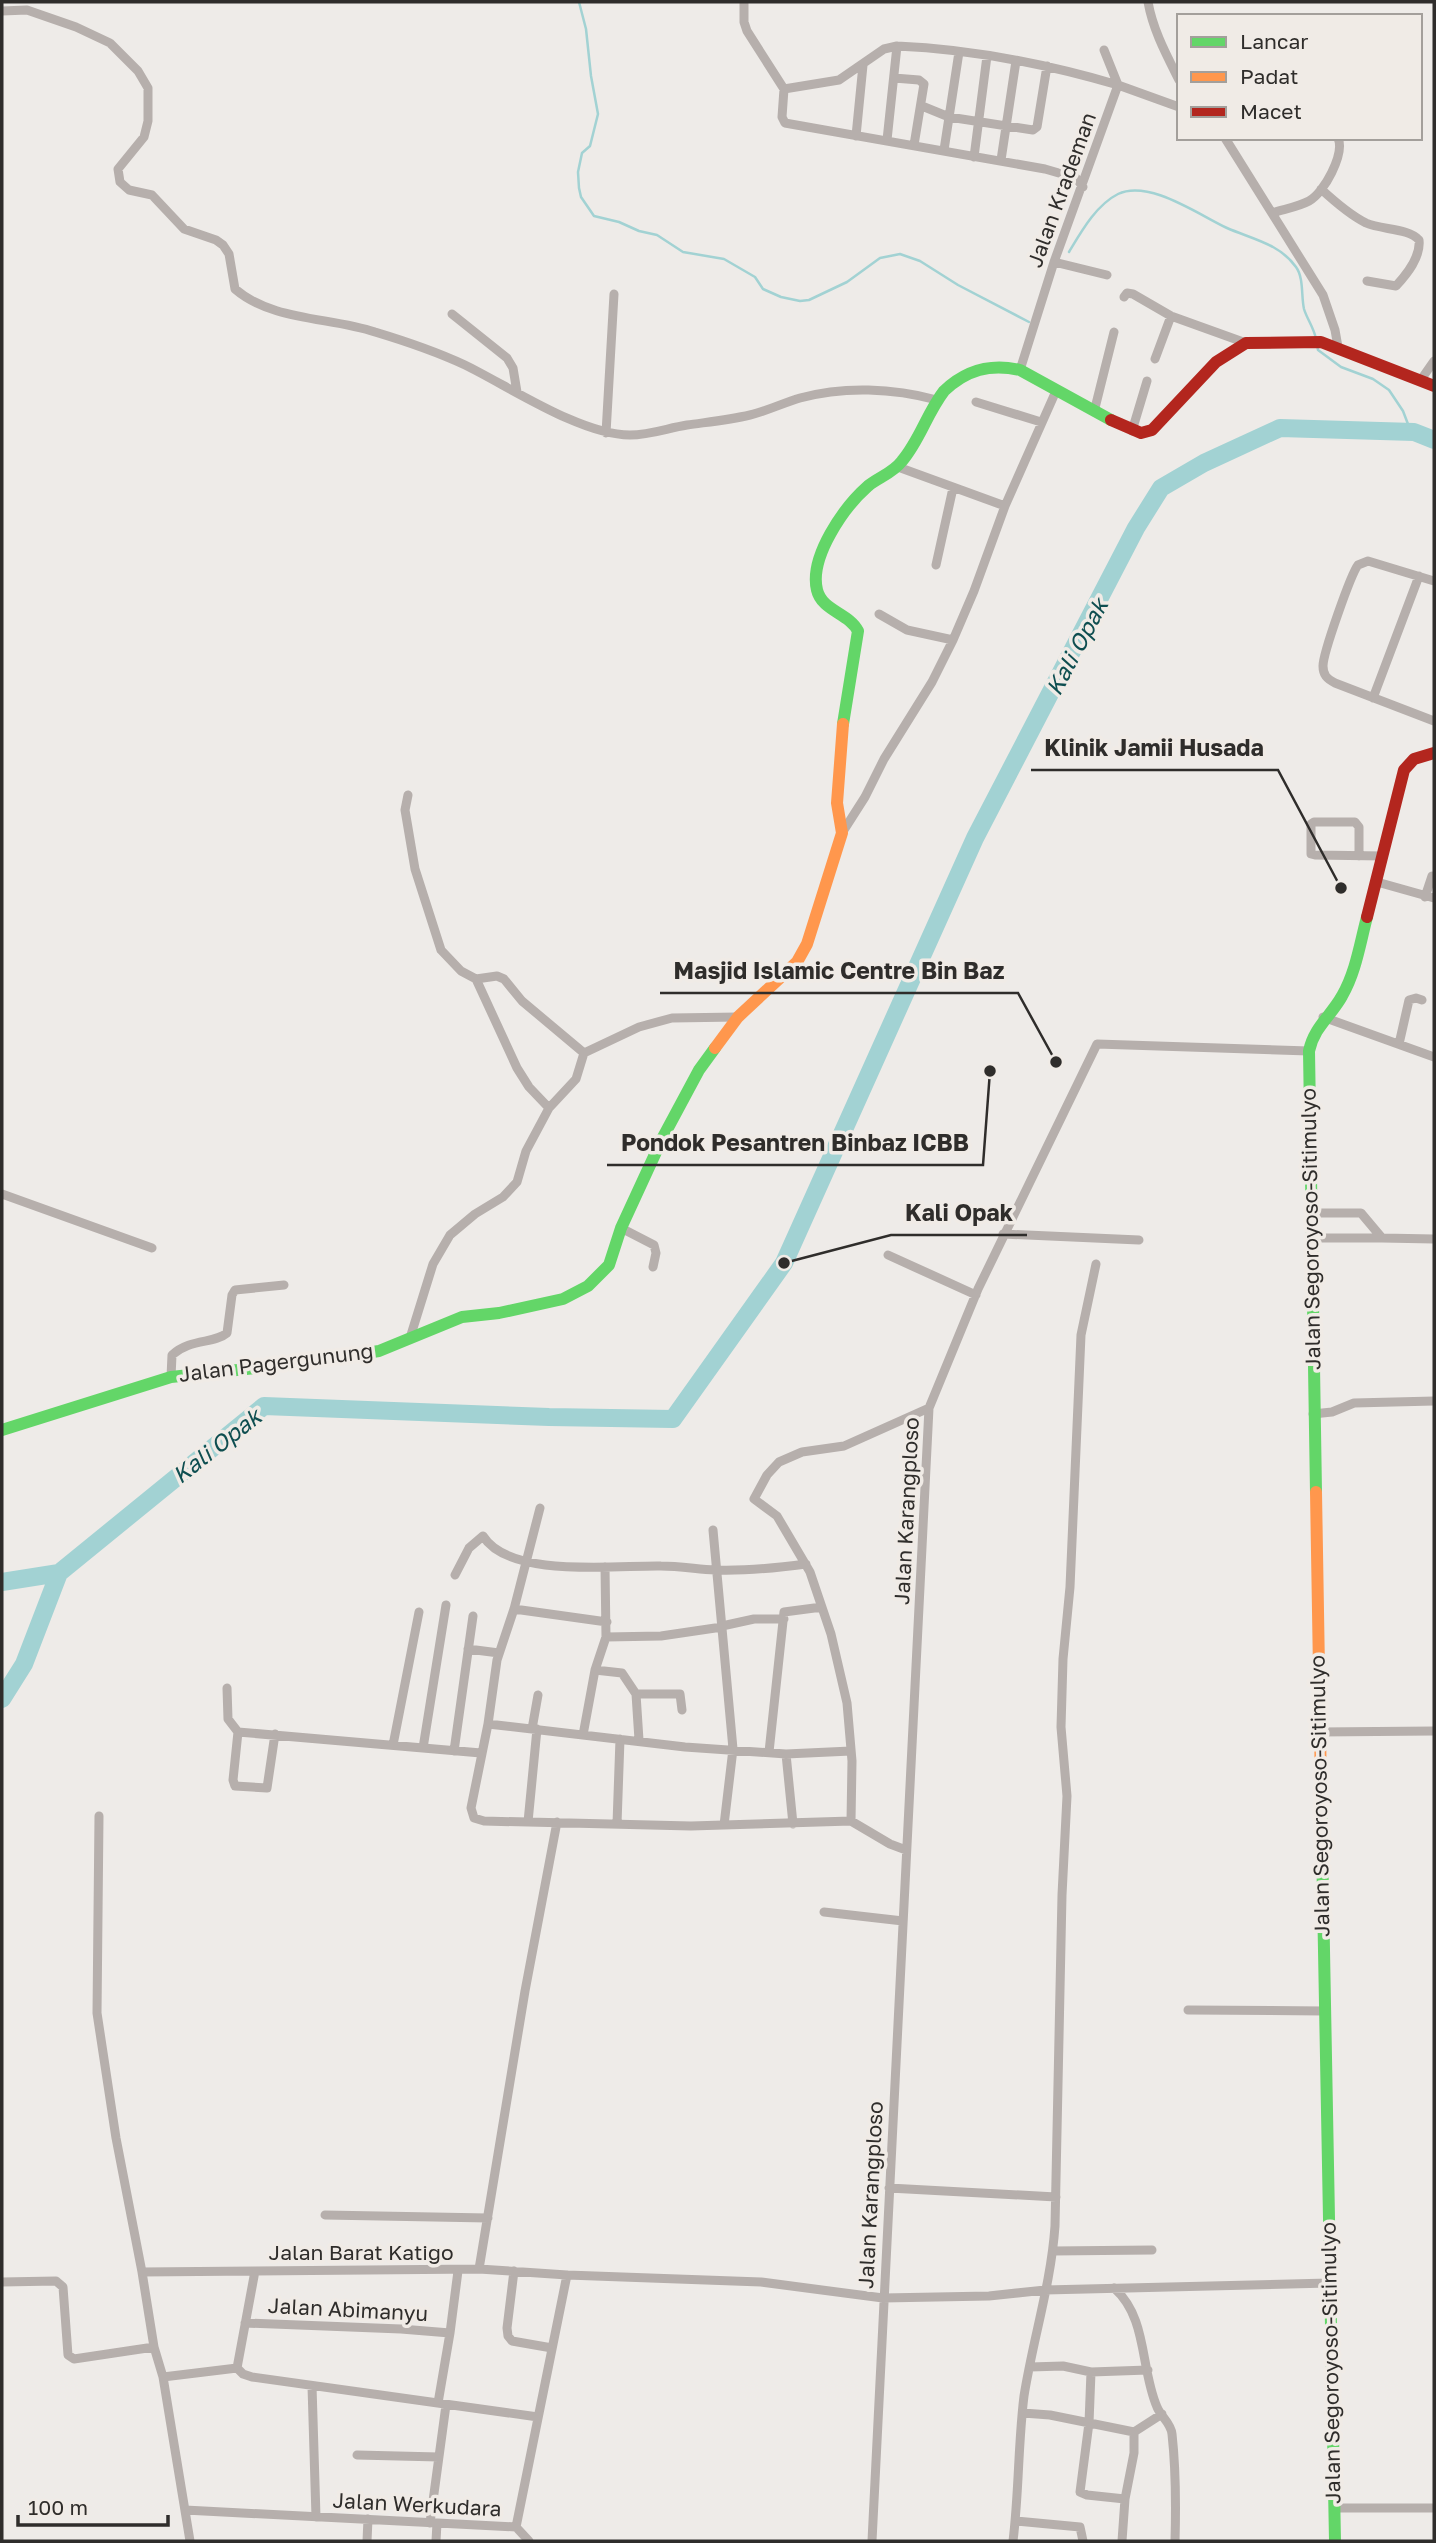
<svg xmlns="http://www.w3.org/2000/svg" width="1436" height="2543" font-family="'Golos Text',sans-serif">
  <rect width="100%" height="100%" fill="#eeebe8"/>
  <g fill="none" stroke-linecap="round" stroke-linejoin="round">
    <path stroke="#a2d2d3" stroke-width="2.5" d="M579,2L586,29L591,76L598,114L590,146L582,153L578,172L579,188L581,197L594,216L619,222L639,231L657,235L683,252L724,259L755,277L763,289L781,297L800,301L809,300L847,282L880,258L900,254L920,261L958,285L1029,322
      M1069,252C1081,232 1096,205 1118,194C1149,179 1199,215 1227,228C1252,239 1280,244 1296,267C1304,278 1301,296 1304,309C1307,319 1314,328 1316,339
      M1317,345L1318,350L1341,367L1373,379L1389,390L1403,411L1411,432"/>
    <path stroke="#a2d2d3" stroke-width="18" d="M2,1582L59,1573
      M2,1699L24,1664L59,1573L264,1406L549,1417L673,1419L784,1263L975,838L1136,528L1161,488L1204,463L1280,428L1414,432L1434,440"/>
    <path stroke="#b6afac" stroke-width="9" d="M744,2V22L747,31L784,89L782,117L785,123L1045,169L1076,178L1083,187
      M1148,2C1153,30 1166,54 1179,80
      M2,11L27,10L76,27L110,43L138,71L148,88V121L144,137L118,169L120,182L129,190L152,195L184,229L216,240L223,245L229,254L235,289C272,321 330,317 375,332C405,341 437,352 465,365C510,387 581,435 630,435C650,435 668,428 687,425C708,422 729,420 750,415C767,411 783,403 800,398C844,386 893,388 937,400
      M894,78L919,80L924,84L914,145
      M784,89L839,80L884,49L897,46C971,49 1046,64 1118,85L1104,50
      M922,106L949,117L1033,130L1037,127L1047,66
      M856,136L863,65
      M1225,138L1323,295L1335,330L1338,347
      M887,140L897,46
      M944,150L959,52
      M974,157L987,56
      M1001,160L1016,61
      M1321,189C1334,201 1350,215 1366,223C1382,230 1408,228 1419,240C1421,257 1407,274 1396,286L1367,281
      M1272,213C1284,209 1298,207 1309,201C1324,193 1345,154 1338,138
      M1054,262L1107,275
      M1124,297L1127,293L1133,294L1171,316L1246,343
      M452,314L507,358L513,368L517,392
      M1155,359L1171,316
      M1020,370L1054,262L1118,85L1179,107
      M1420,381L1434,361
      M976,402L1041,422
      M1094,412L1114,332
      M1132,431L1147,381
      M606,433L614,294
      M898,467L1005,506
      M936,565L953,488
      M1434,581L1368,561L1358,565C1351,574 1323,653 1323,666C1323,675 1327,679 1335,683L1434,721
      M879,614L907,630L953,640
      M1373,698L1419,576
      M408,795L405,810L415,869L441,950L461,971L476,979L517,1068L529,1087L549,1108
      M842,833L865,797L884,759L932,682L953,640L974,591L1005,506L1056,391
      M1359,856V827L1355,822H1314L1311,824V854L1315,855L1383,856
      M1377,882L1434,898
      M1425,897L1432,876
      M476,979L497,976L504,979L522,1001L584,1053
      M1323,1017L1434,1057
      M1399,1044L1409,1000L1416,998L1422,1000
      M2,1194L152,1248
      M1310,1213H1361L1382,1238L1434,1239
      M621,1228L654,1245L656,1253L653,1267
      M1003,1234L1139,1240
      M1310,1238H1382
      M888,1255L976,1295
      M410,1338L433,1264L450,1235L475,1214L503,1197L517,1182L526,1151L549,1108L576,1079L584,1053L639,1027L672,1018L738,1017
      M171,1377L172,1355C191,1338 214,1344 227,1333L232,1295L235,1290L284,1285
      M1313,1414L1332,1412L1354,1403L1434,1401
      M540,1508L514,1609L497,1660L488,1724L471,1808L474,1818L484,1821L691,1826L851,1821L890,1844L906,1850
      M713,1530L733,1749L724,1825
      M455,1575L469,1548L483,1536C510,1579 617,1565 661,1566C679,1566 697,1569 715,1570C744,1571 776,1568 806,1564
      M514,1609L607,1622
      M722,1626L754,1619H784
      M606,1637L661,1636L722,1627
      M468,1649L499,1653
      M595,1670L622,1673L636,1694L639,1740
      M227,1688L228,1719L238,1732L233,1780L235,1786L267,1788L275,1734
      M636,1694H680L682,1710
      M488,1724L685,1747L786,1754L851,1751
      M532,1729L538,1695
      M238,1732L481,1753
      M1319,1732L1434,1731
      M583,1735L595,1670L606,1637L605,1567
      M393,1745L419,1612
      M423,1748L446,1605
      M454,1751L473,1616
      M769,1752L784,1612L822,1607
      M786,1754L793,1824
      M99,1816L97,2013L116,2138L142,2272L154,2347L163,2377
      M851,1821L852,1761L847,1703L831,1634L810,1572L777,1516L754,1499L767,1475L779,1462L802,1452L844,1446L929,1408
      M528,1822L537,1729
      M617,1824L620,1739
      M824,1912L903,1921
      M1188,2010L1324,2011
      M889,2188L1056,2197
      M325,2215L488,2218
      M1053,2251L1152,2250
      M479,2269L567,2275L761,2282L883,2298L989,2296L1045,2290L1329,2283
      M514,2271L507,2328L508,2336L512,2341L552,2348
      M142,2272L255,2271
      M2,2282L56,2281L63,2287L68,2355L74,2359L154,2347
      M1114,2288C1148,2318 1140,2368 1157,2407C1161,2417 1171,2423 1172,2434C1176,2470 1176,2506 1175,2541
      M245,2323L401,2329L450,2333
      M1030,2367L1063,2366L1091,2372L1148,2370
      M237,2368L243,2374L252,2377L538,2417
      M1091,2372L1089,2423L1080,2492L1087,2495L1125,2499
      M312,2386L316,2517
      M438,2403L450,2333L458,2271
      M1023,2413L1050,2415L1134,2432L1162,2414
      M357,2455L439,2457
      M1334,2508H1434
      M185,2510L516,2527
      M1016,2521L1080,2527L1083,2541
      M430,2523L446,2405
      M516,2527L567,2275
      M516,2527L529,2541
      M190,2541L163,2377L237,2368L255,2271L479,2269L525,1991L557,1822
      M367,2541L368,2519
      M436,2541L437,2523
      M872,2541L929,1408L978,1289L1097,1044L1309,1051
      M1013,2541C1019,2493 1018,2444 1024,2396C1033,2339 1051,2284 1055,2226L1062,1895L1067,1796L1061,1727L1063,1659L1070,1587L1081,1335L1096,1264
      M1122,2541L1125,2499L1134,2453V2432"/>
    <path stroke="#63d668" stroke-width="12" d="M843,724L858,631C849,613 822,611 817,590C809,557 844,507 868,486C879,477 893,473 902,461C920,440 927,413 944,391C966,370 990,363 1020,370L1111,420
      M2,1430L171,1377L295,1364L379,1351L462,1317L499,1313L563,1299L588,1286L609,1265L621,1228L662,1139L699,1070L715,1048
      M1316,1492L1309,1051C1314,1027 1331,1016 1342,996C1356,972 1360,943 1367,917
      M1321,1789L1335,2541"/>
    <path stroke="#ff974d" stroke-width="12" d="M715,1048L738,1017L797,962L807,944L842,833L837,803L843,724
      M1316,1492L1321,1789"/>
    <path stroke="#b3261e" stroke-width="12" d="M1111,420L1141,433L1152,430L1216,362L1246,343L1321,342L1434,386
      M1367,917L1404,770L1414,759L1434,753"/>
  </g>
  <g text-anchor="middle" stroke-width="7" stroke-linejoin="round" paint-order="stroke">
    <g font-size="21" fill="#2f2d2b" stroke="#f0ebe6">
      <text transform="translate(1062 190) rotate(-70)" y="7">Jalan Krademan</text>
      <text transform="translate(1311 1229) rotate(-91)" y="7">Jalan Segoroyoso-Sitimulyo</text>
      <text transform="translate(276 1363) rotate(-7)" y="7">Jalan Pagergunung</text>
      <text transform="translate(907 1511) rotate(-87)" y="7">Jalan Karangploso</text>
      <text transform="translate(1320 1796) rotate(-91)" y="7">Jalan Segoroyoso-Sitimulyo</text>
      <text transform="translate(871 2195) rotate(-87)" y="7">Jalan Karangploso</text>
      <text x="361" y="2260">Jalan Barat Katigo</text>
      <text transform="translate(348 2310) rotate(3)" y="7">Jalan Abimanyu</text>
      <text transform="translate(1331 2363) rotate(-91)" y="7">Jalan Segoroyoso-Sitimulyo</text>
      <text transform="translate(417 2505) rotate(3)" y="7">Jalan Werkudara</text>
    </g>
    <g font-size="23" font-style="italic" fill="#0e4e50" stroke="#f0ebe6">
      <text transform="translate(1077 647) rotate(-62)" y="8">Kali Opak</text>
      <text transform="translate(217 1446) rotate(-38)" y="8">Kali Opak</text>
    </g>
  </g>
  <path fill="none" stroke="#2f2d2b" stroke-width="2.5" d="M1341 888L1278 770H1031M1056 1062L1018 993H660M990 1071L983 1165H607M784 1263L891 1235H1027"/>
  <g fill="#2f2d2b" stroke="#f0ebe6" stroke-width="2.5">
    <circle cx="1341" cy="888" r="7"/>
    <circle cx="1056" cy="1062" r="7"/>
    <circle cx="990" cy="1071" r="7"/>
    <circle cx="784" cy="1263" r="7"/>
  </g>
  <g font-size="23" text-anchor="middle" font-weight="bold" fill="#2f2d2b" stroke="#f0ebe6" stroke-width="7" stroke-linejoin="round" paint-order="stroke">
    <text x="1154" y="756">Klinik Jamii Husada</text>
    <text x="839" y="979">Masjid Islamic Centre Bin Baz</text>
    <text x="795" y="1151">Pondok Pesantren Binbaz ICBB</text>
    <text x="959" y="1221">Kali Opak</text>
  </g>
  <rect width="1436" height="2543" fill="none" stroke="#2f2d2b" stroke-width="7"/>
  <rect x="1177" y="14" width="245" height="126" fill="#f0ebe6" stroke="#a39f9b" stroke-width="2"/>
  <rect x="1191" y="37" width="35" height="10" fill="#63d668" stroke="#a39f9b" stroke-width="2"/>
  <text x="1240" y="49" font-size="21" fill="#2f2d2b">Lancar</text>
  <rect x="1191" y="72" width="35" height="10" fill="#ff974d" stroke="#a39f9b" stroke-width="2"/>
  <text x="1240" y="84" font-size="21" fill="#2f2d2b">Padat</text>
  <rect x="1191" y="107" width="35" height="10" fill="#b3261e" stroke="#a39f9b" stroke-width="2"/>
  <text x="1240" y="119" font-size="21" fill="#2f2d2b">Macet</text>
  <path d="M18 2515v10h150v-10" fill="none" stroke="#2f2d2b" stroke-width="3.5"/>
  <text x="28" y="2515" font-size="21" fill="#2f2d2b" stroke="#f0ebe6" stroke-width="5" paint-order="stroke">100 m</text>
</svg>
